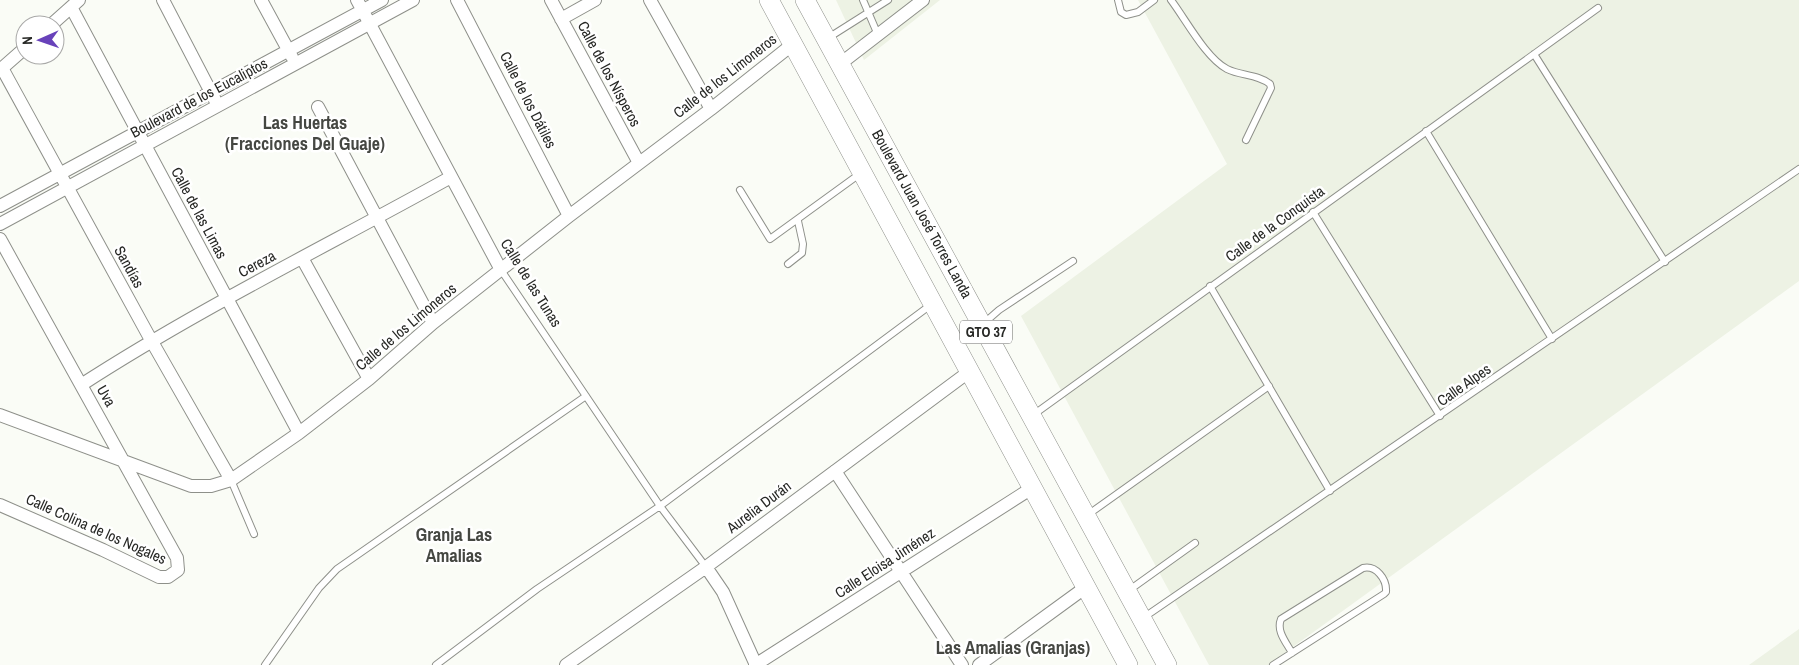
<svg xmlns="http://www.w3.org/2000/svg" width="1799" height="665" font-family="'Archivo Narrow',sans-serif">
  <rect width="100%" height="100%" fill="#fafcf6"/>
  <path fill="#edf2e4" d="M836,0H940L864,60Z
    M1138,0H1799V281L1268,665H1209L1021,316L1227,164Z
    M1799,629V665H1749Z"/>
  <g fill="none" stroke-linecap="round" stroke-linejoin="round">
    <g stroke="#8e908a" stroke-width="8">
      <path id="lane" d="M863,0L878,35
        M1118,0L1121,12L1126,15L1138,12L1154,0
        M1171,0C1186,20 1206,58 1227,69C1241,76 1257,74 1270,84L1271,88L1246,140
        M828,38L888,0
        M1534,54L1665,262
        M1426,131L1552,339
        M740,190L770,239L861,173
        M1313,212L1440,416
        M788,264L802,253L803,244L798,221
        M501,270L660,506L706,567
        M1210,286L1330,491
        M983,324L999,310L1073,261
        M1033,415L1598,8
        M231,480L254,534
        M1086,516L1269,386
        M1128,591L1195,543
        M1143,618L1799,169
        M265,665L319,588L337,569L586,396
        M436,665L537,589L660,506L932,304
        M1273,665L1384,594L1386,592C1387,579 1376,565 1363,568L1281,619C1276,631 1286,642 1292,653"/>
    </g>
    <g stroke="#8e908a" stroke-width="14">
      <path id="street" d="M163,0L215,100
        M261,0L292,57
        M357,0L501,270
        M457,0L569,216
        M551,0L639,163
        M650,0L711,109
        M71,7L299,433
        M561,19L595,0
        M51,25L79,0
        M840,64L923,0
        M2,68L151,340L231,480
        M0,70L25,48
        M318,107L433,323
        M0,206L382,0
        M0,224L413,0
        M0,239L177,558L178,570L168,577H159L103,550L0,505
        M302,258L369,379
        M81,385C200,308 327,246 451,177
        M0,415L191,486H211L231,480L299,433L369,379L433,323L569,216L711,109L793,44
        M835,471L962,665
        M706,567L723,592L756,665
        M566,665L706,567L970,371
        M755,665L1032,488
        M979,665L1086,587"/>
    </g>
    <g stroke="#8e908a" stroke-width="20">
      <path id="primary" d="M769,0L1128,665
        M805,0L1167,665"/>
    </g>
    <use href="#lane" stroke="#fff" stroke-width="6"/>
    <use href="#street" stroke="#fff" stroke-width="12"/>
    <use href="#primary" stroke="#fff" stroke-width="19"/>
  </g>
  <g text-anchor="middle" stroke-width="5" stroke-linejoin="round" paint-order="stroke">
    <rect fill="#fff" stroke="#686866" stroke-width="1" x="960" y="320.5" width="52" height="23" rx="4"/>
    <g font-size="14" font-weight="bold" fill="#272825">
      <text x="986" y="337">GTO 37</text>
    </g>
    <g font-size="15" fill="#272825" stroke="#fff">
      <text transform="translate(609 74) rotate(62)" y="5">Calle de los Nísperos</text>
      <text transform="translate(725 76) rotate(-38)" y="5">Calle de los Limoneros</text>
      <text transform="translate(199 98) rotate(-28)" y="5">Boulevard de los Eucaliptos</text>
      <text transform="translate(528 100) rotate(63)" y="5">Calle de los Dátiles</text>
      <text transform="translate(199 213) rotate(62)" y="5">Calle de las Limas</text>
      <text transform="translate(922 214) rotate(61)" y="5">Boulevard Juan José Torres Landa</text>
      <text transform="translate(1275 224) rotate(-36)" y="5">Calle de la Conquista</text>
      <text transform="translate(257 264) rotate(-28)" y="5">Cereza</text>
      <text transform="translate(129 267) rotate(61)" y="5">Sandías</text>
      <text transform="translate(531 283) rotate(58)" y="5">Calle de las Tunas</text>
      <text transform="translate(406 327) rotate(-40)" y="5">Calle de los Limoneros</text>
      <text transform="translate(1464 385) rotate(-35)" y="5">Calle Alpes</text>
      <text transform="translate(106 396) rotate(60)" y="5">Uva</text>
      <text transform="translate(759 507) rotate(-37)" y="5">Aurelia Durán</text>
      <text transform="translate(96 529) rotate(24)" y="5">Calle Colina de los Nogales</text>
      <text transform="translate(885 563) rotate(-33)" y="5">Calle Eloisa Jiménez</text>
    </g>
    <g font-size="18" font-weight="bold" fill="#454742" stroke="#fff">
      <text x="305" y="129">Las Huertas<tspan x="305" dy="21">(Fracciones Del Guaje)</tspan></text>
      <text x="454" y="541">Granja Las<tspan x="454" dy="21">Amalias</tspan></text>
      <text x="1013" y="654">Las Amalias (Granjas)</text>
    </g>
  </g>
  <g transform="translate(40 40) rotate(268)"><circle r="24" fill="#ffffff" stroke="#a9a9a8"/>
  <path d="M0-4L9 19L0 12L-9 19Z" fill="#6842ba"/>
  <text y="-8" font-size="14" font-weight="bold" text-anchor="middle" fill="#272825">N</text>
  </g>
</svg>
